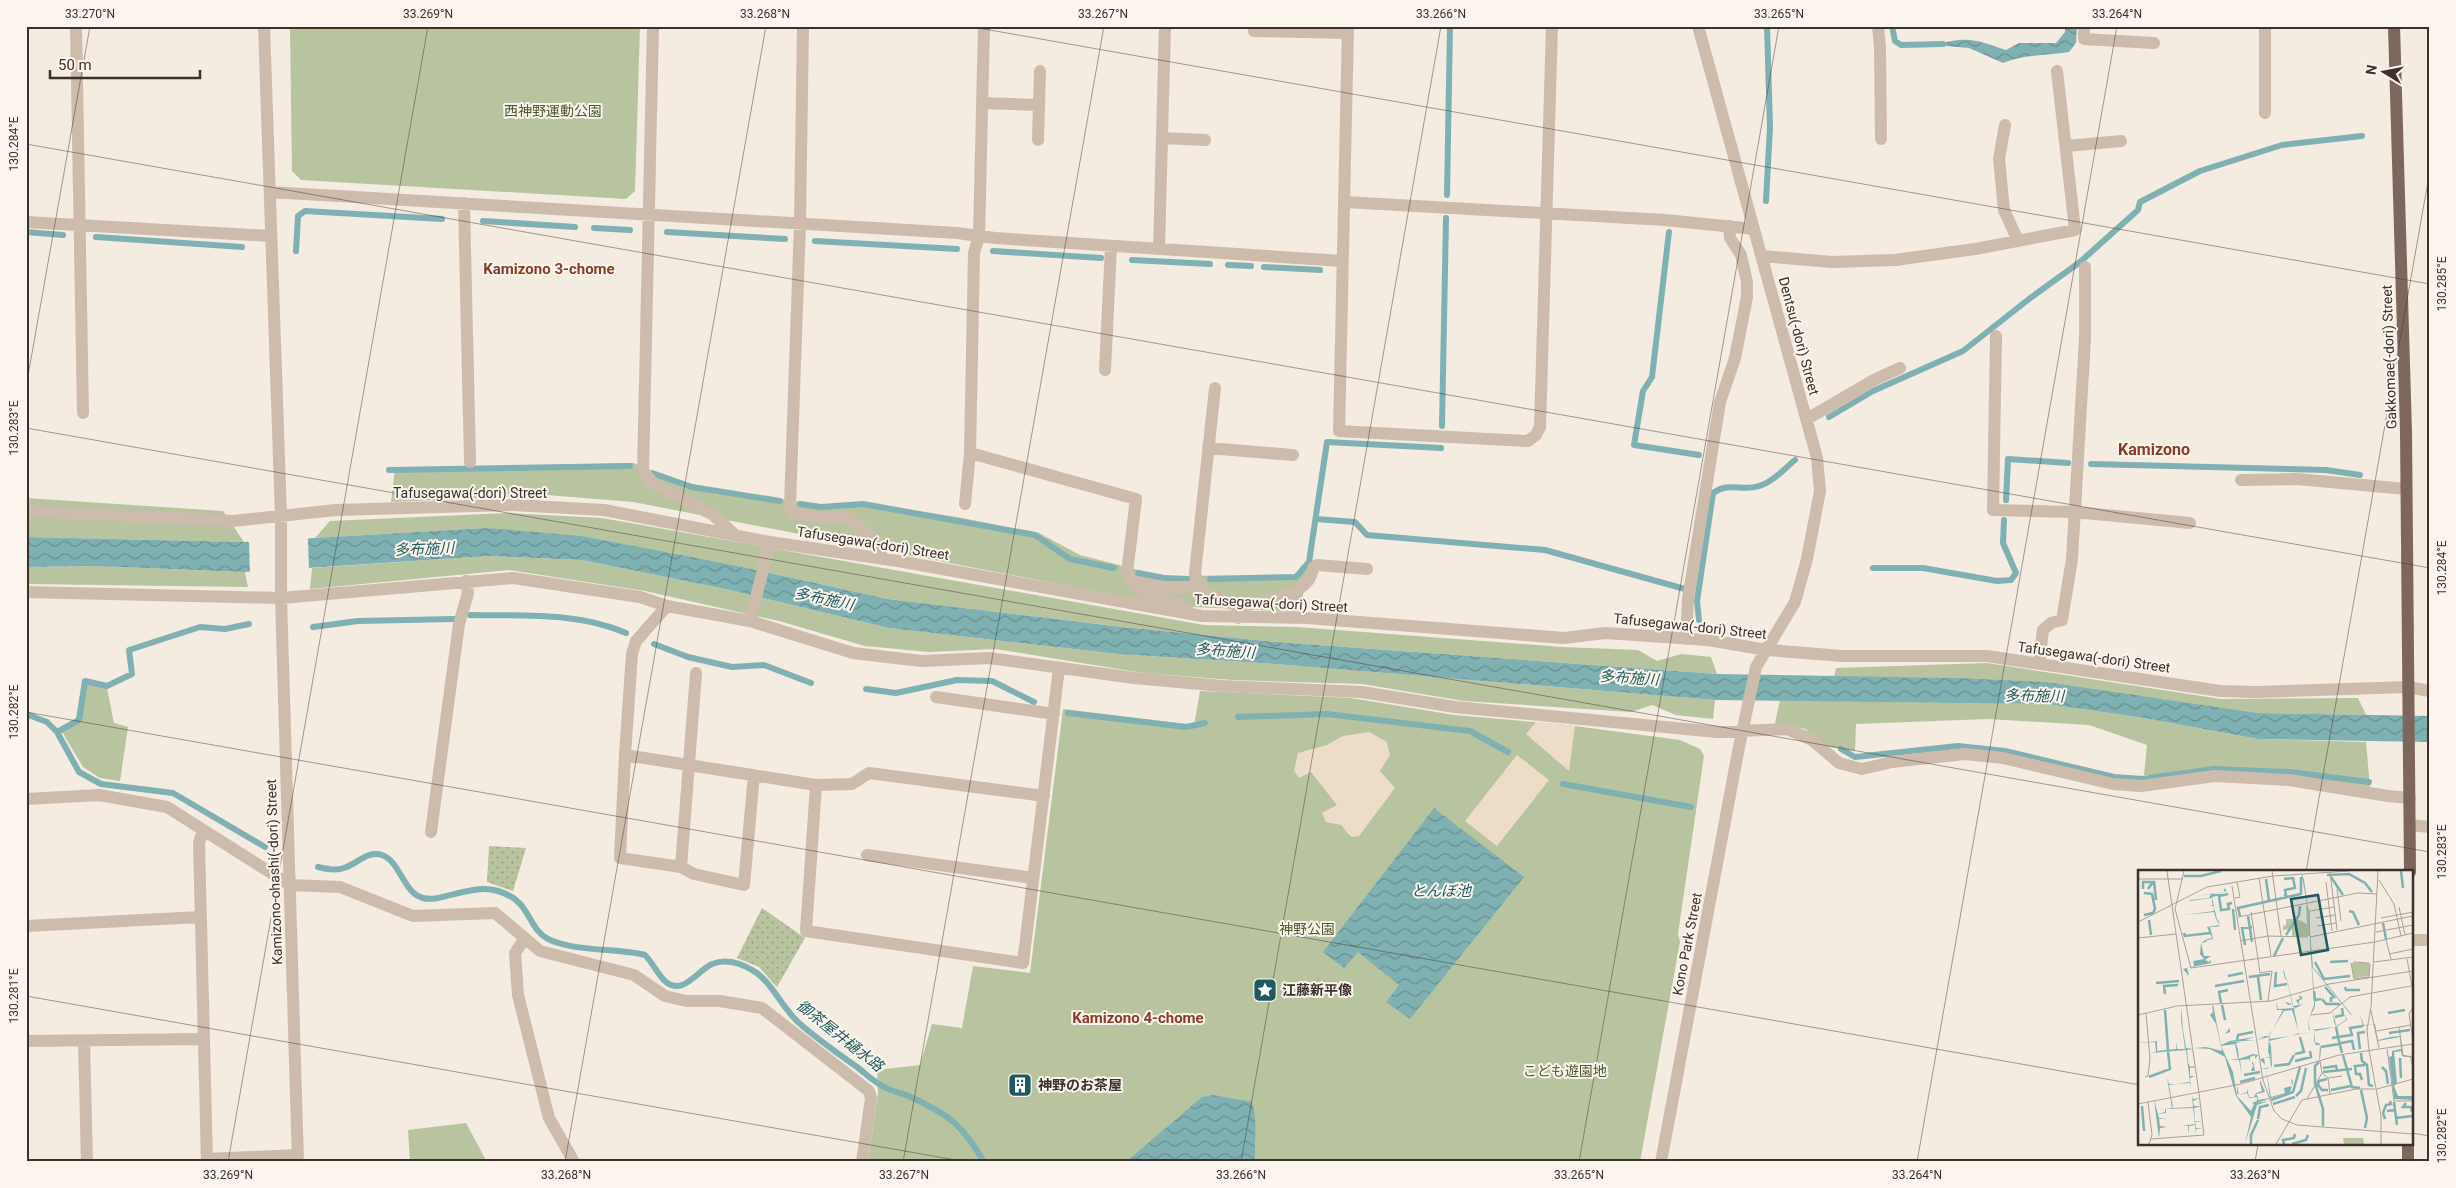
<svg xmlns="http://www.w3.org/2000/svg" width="2456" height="1188" font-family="Roboto,'Noto Sans JP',sans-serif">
  <defs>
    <pattern id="garden-dots" width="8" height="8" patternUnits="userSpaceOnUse" patternTransform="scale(1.25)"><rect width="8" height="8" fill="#b8c4a0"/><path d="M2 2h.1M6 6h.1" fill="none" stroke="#97a083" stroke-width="1.8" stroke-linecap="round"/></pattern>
    <pattern id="water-waves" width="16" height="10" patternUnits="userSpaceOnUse" patternTransform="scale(1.25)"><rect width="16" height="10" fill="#7fb0b2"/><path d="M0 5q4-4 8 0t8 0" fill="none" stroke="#699091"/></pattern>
  </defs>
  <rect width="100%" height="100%" fill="#f4ebe1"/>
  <path fill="#b8c4a0" d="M290,26H640L635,191L626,199L301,180L292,171Z
    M634,463L651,472L692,485L820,505L863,502L957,517L1039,533L1080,555L1162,576L1295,575L1307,560L1312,563L1298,612L1173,606L633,502L547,495L391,502L395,468Z
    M26,498L223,511L244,542L26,537Z
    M508,513L602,518L1204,625L1297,627L1563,647L1638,650L1657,661L1681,654L1711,657L1717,674L1277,642L1122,627L888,599L733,565L486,528L315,538L330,521Z
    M488,556L582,560L730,590L889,628L1118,654L1275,664L1715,700L1713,719L1676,715L1652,705L1631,712L1464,701L1362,684L1233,680L1143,673L996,649L929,652L865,646L779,621L645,591L509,570L310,589L312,568Z
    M94,566L245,572L248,587L26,584V567Z
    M1987,663L2221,699L2358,698L2366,715L2259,713L2147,697L1957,678L1834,677L1836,668Z
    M82,683L107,688L114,723L128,727L120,781L100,778L83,767L61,730L76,719Z
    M1200,691L1351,698L1454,715L1567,725L1680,740L1700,749L1704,756L1678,934L1680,942L1640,1162H868L878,1093L877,1070L920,1065L932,1024L962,1028L973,966L1030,973L1063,709L1194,725Z
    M1818,699L2047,704L2144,718L2258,739L2366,742L2370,787L2282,775H2144L2147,745L2089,725L1988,719L1856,724L1855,751L1825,746L1805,729L1775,723L1780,700Z
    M466,1123L487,1162H410L408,1130Z"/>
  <path fill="url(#garden-dots)" d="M489,846L526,848L513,891L487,882Z
    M762,908L805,938L777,987L759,967L737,958Z"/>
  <path fill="#ecdcc8" d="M1536,722L1575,726L1569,771L1526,734Z
    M1369,732L1387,742L1390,755L1380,771L1395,788L1359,836L1351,837L1341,825L1326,822L1322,813L1337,805L1311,772L1299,778L1294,771L1298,753L1327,745L1343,736Z
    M1517,755L1549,780L1497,846L1465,821Z"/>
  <path fill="url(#water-waves)" d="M2065,26H2077L2076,43L2069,52C2047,56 2024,54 2003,63L1969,48L1934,45C1968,36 1974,39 2006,50L2019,43H2056L2065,32Z
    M486,528L581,536L733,565L888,599L1122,627L1277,642L1717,674L1957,678L2045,682L2259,713L2430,716V742L2258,739L2144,718L2047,704L1715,700L1275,664L1118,654L889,628L730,590L582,560L488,556L245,572L94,566L26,567V537L244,542Z
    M1434,808L1524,877L1410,1019L1386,1002L1399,985L1358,952L1344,968L1323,952Z
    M1213,1095L1252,1102C1258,1122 1254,1141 1255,1162H1126L1202,1097Z"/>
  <path fill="#f4ebe1" d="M311,536L308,539L309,570L250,574L249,543L246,539Z"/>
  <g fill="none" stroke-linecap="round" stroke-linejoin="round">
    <path stroke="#7fb0b2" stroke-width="6" d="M1892,26L1895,41L1901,45L1943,44
      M1447,195L1450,26
      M1766,201L1770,127L1767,26
      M483,221L575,227
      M594,228L630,230
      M26,232L63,235
      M667,232L785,239
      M1669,232L1652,377L1643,391L1634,445L1699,455
      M96,237L242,247
      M815,241L957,249
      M296,251L298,216L305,211L442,219
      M993,251L1101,258
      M1132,260L1210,264
      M1228,265L1251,266
      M1264,267L1320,270
      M1829,417L1873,391L1963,351L2029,299L2080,262L2138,210L2140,202L2200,171L2282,145L2362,136
      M1442,426L1446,218
      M2091,464L2326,470L2360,475
      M389,470L630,466
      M652,473L692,487L780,501
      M2006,500L2008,459L2068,463
      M800,504L821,507L863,504L1035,535L1070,559L1114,568
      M1316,519L1355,522L1367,535L1545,550L1685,589
      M1873,568H1923L1997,581L2011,580L2016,573L2003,543L2004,520
      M1138,573L1164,578L1187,579
      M1210,579L1296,577L1309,562L1327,442L1441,448
      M470,615C522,616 577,612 626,633
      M1699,620L1697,601L1713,493C1729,481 1742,492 1759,486C1773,482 1784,469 1795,460
      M313,627L358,621L454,619
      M654,644L688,657L732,667L764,665L811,683
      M866,689L896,693L957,680L992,681L1034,702
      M1068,713L1186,727L1205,723
      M26,714L47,722L57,732L79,772L101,784L173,793L265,847
      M1238,717L1327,714L1470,731L1508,752
      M57,732L79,720L85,681L107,686L132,674L129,650L200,627L225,629L249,624
      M1841,749L1855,757L1958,746L2005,751L2114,777L2142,779L2214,769L2290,772L2369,782
      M1563,784L1691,807
      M318,867C327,869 336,871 344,868C357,864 368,850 382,855C401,862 403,893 423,898C442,903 470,883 498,891C532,901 526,927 548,939C575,952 616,948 645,955C653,963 658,975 666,982C683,996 698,970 712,964C725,959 740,963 752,970C771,980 781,1007 799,1023C817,1039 837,1053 857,1067C865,1073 874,1082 884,1087C893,1092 903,1093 913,1098C951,1116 963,1126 984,1162"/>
    <path stroke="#cdbbac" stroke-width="12" d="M76,26L83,413
      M264,26L281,516V598L298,1162
      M653,26L643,471L654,484L713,515L734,534
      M803,26L800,223L790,506L793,512L814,517L849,518L877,542L883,559
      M1348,26L1339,431L1528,441L1536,435L1540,427L1552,26
      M1878,26L1880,47L1881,139
      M2084,26V39L2154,43
      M2265,26V113
      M1254,31L1348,33
      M982,103L1039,105
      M2005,125L1999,159L2004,210L2018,241
      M1162,138L1205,140
      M1038,140L1040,71
      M2066,146L2121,141
      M270,192L957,233L995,238L1342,261
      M1345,202L1665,220L1754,229
      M464,203L470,462
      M26,222L271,236
      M1159,248L1165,26
      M1762,256L1832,262L1895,260L1975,249L2075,230L2057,71
      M1996,336L1993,510L2074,512L2190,523
      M1105,370L1111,246
      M1215,388L1195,573L1198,587L1210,595L1239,607L1238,618
      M1807,419L1874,380L1900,368
      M1208,448L1293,455
      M970,453L974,253L979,236L984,26
      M2241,480L2297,479L2406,489
      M965,504L970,453L1136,499L1127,573C1135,599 1166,597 1187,608
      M26,511L233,521L336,510L512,505L604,510L770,542L898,561L1202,616L1308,618L1564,638L1605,633L1708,640L1767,650L1843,656H1987L2220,691L2256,692L2408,687L2430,691
      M1130,581L1163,587H1198
      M26,592L281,598L513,578L640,597L667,606L750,621L853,653L921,661L989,658L1134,678L1222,686L1362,692L1455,707L1717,732L1787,729L1812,740L1839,763L1862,769L1892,762L1965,754L2003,758L2113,784L2141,786L2215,776L2289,780L2388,796L2410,798
      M667,606L636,641L632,654L625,755L816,785L852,784L869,773L1044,796
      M1239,607C1257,603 1296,597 1308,581C1311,577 1312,571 1314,567L1317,565L1367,569
      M750,621L770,542
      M1686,639L1688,599L1720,402L1735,358L1747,297V282L1741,255L1730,238L1729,226
      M2039,664L2043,630L2051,623L2062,620L2072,559L2085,339V267
      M936,697L1054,714
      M625,755L620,858L681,867L696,673
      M816,785L806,931L1023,963L1059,668
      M26,799L99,795L167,807L290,885L340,887L413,916L495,913L540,951L634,975L665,996L686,1001H720L762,1008L869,1091L871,1098L862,1162
      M2410,825L2430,827
      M203,830L199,843L207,1162
      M431,832L459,624L468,593L466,581
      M867,855L1033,878
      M681,867L694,874L744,885L754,775
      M26,926L201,917
      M525,938L515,953L518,995L549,1118L574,1162
      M2412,940H2430
      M26,1041L204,1039
      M84,1041L87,1162
      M207,1159L297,1155
      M1661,1162L1738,752L1756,667L1795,602L1807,559L1820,491L1817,458L1698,26"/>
    <path stroke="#7d675c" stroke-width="12" d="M2394,26L2406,432L2410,872
      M2408,1162V1144"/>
  </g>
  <path fill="none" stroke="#3b302b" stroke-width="1" stroke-opacity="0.45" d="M967,26L2430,284M26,144L2430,568M26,387L90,26M26,428L2430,852M26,712L2140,1085M2306,872L2430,170M26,996L967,1162M2412,1133L2430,1136M228,1162L428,26M565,1162L766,26M903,1162L1104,26M1241,1162L1441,26M1579,1162L1779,26M1917,1162L2117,26M2255,1162L2258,1144"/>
  <defs>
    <g id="sight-square" transform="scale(1.25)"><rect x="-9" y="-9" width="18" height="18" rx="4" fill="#1f5a5e" stroke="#fbf5ee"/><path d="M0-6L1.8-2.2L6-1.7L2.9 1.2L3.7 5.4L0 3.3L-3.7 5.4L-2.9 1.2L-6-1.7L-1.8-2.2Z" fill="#fff"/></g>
    <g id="building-square" transform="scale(1.25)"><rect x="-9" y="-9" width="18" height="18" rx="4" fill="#1f5a5e" stroke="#fbf5ee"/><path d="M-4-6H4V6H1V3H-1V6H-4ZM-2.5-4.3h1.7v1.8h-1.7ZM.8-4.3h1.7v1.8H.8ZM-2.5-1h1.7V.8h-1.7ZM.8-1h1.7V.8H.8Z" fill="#fff"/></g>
  </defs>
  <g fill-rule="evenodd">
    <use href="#sight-square" x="1265" y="990"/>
    <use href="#building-square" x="1020" y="1085"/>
  </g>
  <g text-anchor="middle" stroke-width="4" stroke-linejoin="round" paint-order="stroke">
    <g font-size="14" fill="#4a5a2e" stroke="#fbf5ee">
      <text x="553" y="116">西神野運動公園</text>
      <text x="1307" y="934">神野公園</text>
      <text x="1565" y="1076">こども遊園地</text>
    </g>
    <g font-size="14" fill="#3b302b" stroke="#fbf5ee">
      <text transform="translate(1799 336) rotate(75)" y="5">Dentsu(-dori) Street</text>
      <text transform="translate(2389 357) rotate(-92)" y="5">Gakkomae(-dori) Street</text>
      <text x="470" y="498">Tafusegawa(-dori) Street</text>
      <text transform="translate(873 543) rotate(9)" y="5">Tafusegawa(-dori) Street</text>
      <text transform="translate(1271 603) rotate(3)" y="5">Tafusegawa(-dori) Street</text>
      <text transform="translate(1690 626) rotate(6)" y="5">Tafusegawa(-dori) Street</text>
      <text transform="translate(2094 657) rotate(8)" y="5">Tafusegawa(-dori) Street</text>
      <text transform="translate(274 872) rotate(-92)" y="5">Kamizono-ohashi(-dori) Street</text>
      <text transform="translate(1687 944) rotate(-79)" y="5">Kono Park Street</text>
    </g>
    <g font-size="14" font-weight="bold" fill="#3b302b" stroke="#fbf5ee" text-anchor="start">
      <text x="1282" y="995">江藤新平像</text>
      <text x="1038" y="1090">神野のお茶屋</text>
    </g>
    <g font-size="15" font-weight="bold" fill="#8c3b22" stroke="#fbf5ee">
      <text x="549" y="274">Kamizono 3-chome</text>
      <text x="1138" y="1023">Kamizono 4-chome</text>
    </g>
    <g font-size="15" font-style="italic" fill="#1f5a5e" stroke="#fbf5ee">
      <text transform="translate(424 549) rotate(-2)" y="5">多布施川</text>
      <text transform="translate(824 599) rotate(12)" y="5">多布施川</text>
      <text transform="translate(1225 651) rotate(4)" y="5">多布施川</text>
      <text transform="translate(1629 678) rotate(4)" y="5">多布施川</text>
      <text transform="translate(2034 696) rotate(1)" y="5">多布施川</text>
      <text x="1441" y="896">とんぼ池</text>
      <text transform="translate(840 1036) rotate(38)" y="5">御茶屋井樋水路</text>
    </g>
    <g font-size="16" font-weight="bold" fill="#8c3b22" stroke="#fbf5ee">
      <text x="2154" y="455">Kamizono</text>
    </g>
  </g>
  <g transform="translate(2138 870)">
    <rect width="275" height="275" fill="#f4ebe1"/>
    <path d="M168,34L172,41V66H154V59L145,60V56L148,55V49H159L169,54ZM213,93H232L231,106L216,108ZM205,268H225L226,274H206Z" fill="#b8c4a0"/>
    <path d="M163,1L166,10L170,38L175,97L214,145H222L226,155L237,154L240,170L253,167L262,166L265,185L273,186L275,201L272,187L264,186L263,181L256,182L259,213L256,216L260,226H275V230L256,229L251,187L254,186V181L263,179L262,167L240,171L236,154L225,156L222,145H213L174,97L177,135L176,139L170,150L172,160L198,157L196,152L195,141L198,156L208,150L207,144L209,150L198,157L177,161V172L182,174L183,180L182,188L181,192L182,175H178L176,171L177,160H171L170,151L176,135L170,40ZM86,18L89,21L73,24H89L74,27L75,32L81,31L75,32L76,36L82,35L75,36L77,41L79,49L80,50L81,52L82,56L77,57H72L75,69L69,70L68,72L63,73L66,86H73L67,90L71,92L73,90V93L49,98L51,105L46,106L50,105L45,99L56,96L55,91L66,89L62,84L63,73L69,69L74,68L69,57L82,55L78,49L76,42L46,45L76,41L75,36H71L75,35L74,32L53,35L74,32V28L52,31L51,25L52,30L71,28L73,24L55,26L86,22ZM145,100L146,101L148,109H149L155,136L161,135L158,130L162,129L161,125L165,128L161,131V135L165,134L156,139L161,164L176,161L153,166L161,163L154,140L146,141L131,165L132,169L152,166L131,171L133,176L134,196L133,197L128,199L133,227L147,223L146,218L154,216L153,208L155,212L152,222L118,233L130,231L119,235L107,274L113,247L98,226L87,187L72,179L56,178L68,177L84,181L78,154L72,145L75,142L74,136L75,135L83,175L92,171V162L87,164L92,158V171L117,167L107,170H117L93,172H103L98,173L100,180L113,175L100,180L101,189L115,184L120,185L117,189V185L112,187V192H115L117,201H113L115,196L114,192H112L111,189L102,190L104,205L101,190H91L100,189L97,174L83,176L95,202L99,226L113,241L116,234L114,233L119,231V227L111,228L109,223L101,225L99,223V216L101,225L109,222V218L111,227H116L118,223L124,221L122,213V210L127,222L118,224L120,227V230L132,228L128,199H124L133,197L132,188H126L127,195L122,189L132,187L130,181L131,167L119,170L128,166L118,167L131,166L145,140H139L138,131L140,139L158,138L155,137L154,134L150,135L147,132L154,134L149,110L147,109ZM43,137L45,160L52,159L45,160L48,178L55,179L49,180L50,192L52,197L56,196L58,197L52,198V206H57L52,208L53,218L52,213L38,214L52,212L48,180L12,183L18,182L17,172L0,173L29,170L19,171V181L38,179V172L39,179H47L43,150ZM29,208L31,214H38L31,215L35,238L55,237L54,225L55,229L62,228L55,231L56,236H64L56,238L57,251H65L57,252L58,258H65L58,259V265L57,255L51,256V265L50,256H44L57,254L56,246L29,248L56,246L55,238L28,239V243L20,244L21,248H29L21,249L22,256L29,257L22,258L21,268L16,230L20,244L27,242V239L34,238Z" fill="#7fb0b2"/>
    <path fill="none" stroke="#7fb0b2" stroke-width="2.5" d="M263,1L265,18M189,5L211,4L227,13L234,22M46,6H63L83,1M193,7L205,25M128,9L131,31M16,11L18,30M5,19V12H15L10,19M6,23L14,24L17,39L15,43L6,45M90,24L81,26L83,40L91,39L90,34L94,33M146,26L148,25L147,20L157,18L155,8L146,9M95,39L97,60M211,41L215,42L221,55M102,46L100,38L163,24V7M110,46L114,72M11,50L13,65M245,53L248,69M46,63L47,66L72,63M148,65L161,45L162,36M107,75L104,58L114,57M136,86L145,68M177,92L186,109L212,106M192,92L210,91M138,102L137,116L149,114M90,106L105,103M111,107L132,104M120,107L123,130M18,113L41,111M77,116L106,111M187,117L196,127L193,128V132M207,117L208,120H222M176,121L177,130L183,129M27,124L26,116L40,115M184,129L188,134H202M83,133L81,122L90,120M84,135L87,150M27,140L30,180M250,143L267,140M197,147L205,145L204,138M251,163L272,160M194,168L200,167L198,157M99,170L100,165L115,162M203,173L214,171L216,180M183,177L201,174M222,179L220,163L227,162M204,183L200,167L214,165L212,158L225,156M223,183L224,191L229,195L231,215L235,216M157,184L166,182L162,167M205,185L214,217L222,218M262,188L263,208M157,191L173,187L172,181M181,192L177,196V213L185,239V256M136,196L151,194L156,185M244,197L248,201L250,214M185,198L198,196L199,200M185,202L214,199M106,205L122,202M11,207L32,199L30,182M189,209L181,211L180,215L184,220H190M224,210L222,204H218L217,196L227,195M102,212L117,208M193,220L213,216M223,220L229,248L227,258M158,226L163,221L168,198M133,230L155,222L162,197M268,233L265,237H273L274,242M135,234L157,227M4,236L6,261M257,240L259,255M249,241L257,240L256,232M258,248L275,246M120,249L122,237L131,235M247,249L245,243L248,235L253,234L252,231M113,274V265L120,250M146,274L145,270L156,268L157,264M154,274L168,270L170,265"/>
    <path fill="none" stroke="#aaa098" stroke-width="1" d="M29,1L61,223M46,1L37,39L53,98L237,72M134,1L143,66M192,2L199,60M121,8L133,86M0,9H45M241,10L256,34L263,66M188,12L194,61M94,16L125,210L136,241L144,249L159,255L275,264M199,19L203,51M97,28L102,27L99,12M261,37L267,65M172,41L196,37M113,42L122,103L134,101L130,131M100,47L220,23L239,24M178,48L197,45M243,48L275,42M0,52L69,17L135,6L211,1M179,56L198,53M238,62L275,55M172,67L275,46M0,68L38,64M248,70L253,89M102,71L130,66L170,67M237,72L275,63M251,84L275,79M269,89L275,122M215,92L231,93M236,92L275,87M213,93L216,109L231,107L232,94M275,137L271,144L275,170M233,141L241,178M0,145L39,136L133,131L191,114L275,101M173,145L192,143L212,127L273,116M261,157L265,186L275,187M238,161L273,155M249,179L256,231H275M231,180L243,246V274M231,180L229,160L233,137L240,1M184,203L190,208L204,206M7,207L10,206L12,189L8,143M190,208L192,224M239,219L275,209M169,229L184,203L182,191M10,232L14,265L11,274M0,234L103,214L201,185L275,174M13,269L66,265L61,223M138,274L164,230L218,219H237"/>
    <path fill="#1f5a5e" fill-opacity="0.15" stroke="#1f5a5e" stroke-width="2.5" d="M180,25L190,80L163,85L153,29Z"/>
    <rect width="275" height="275" fill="none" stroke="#3b302b" stroke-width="2.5"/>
  </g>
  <rect width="2456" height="1188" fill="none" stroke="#fbf5ee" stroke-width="55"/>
  <g transform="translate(2384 72) rotate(280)" stroke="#fbf5ee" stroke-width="4" paint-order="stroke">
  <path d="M0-4L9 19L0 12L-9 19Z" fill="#3b302b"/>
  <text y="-8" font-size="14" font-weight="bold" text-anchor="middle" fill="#3b302b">N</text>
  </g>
  <path d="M50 70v8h150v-8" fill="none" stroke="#3b302b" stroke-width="2.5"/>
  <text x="58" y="70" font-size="15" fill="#3b302b" stroke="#fbf5ee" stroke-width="4" paint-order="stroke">50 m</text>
  <rect x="28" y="28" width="2400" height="1132" fill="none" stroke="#3b302b" stroke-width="2"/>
  <g font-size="12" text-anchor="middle" fill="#3b302b">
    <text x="90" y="18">33.270°N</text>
    <text x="428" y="18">33.269°N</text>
    <text x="765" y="18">33.268°N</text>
    <text x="1103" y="18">33.267°N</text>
    <text x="1441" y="18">33.266°N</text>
    <text x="1779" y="18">33.265°N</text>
    <text x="2117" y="18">33.264°N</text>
    <text transform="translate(14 144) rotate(-90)" y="4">130.284°E</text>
    <text transform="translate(2442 284) rotate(-90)" y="4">130.285°E</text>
    <text transform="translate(14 428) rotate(-90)" y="4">130.283°E</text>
    <text transform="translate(2442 568) rotate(-90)" y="4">130.284°E</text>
    <text transform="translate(14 712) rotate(-90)" y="4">130.282°E</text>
    <text transform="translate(2442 852) rotate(-90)" y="4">130.283°E</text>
    <text transform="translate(14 996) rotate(-90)" y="4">130.281°E</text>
    <text transform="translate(2442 1136) rotate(-90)" y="4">130.282°E</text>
    <text x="228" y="1179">33.269°N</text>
    <text x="566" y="1179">33.268°N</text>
    <text x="904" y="1179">33.267°N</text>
    <text x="1241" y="1179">33.266°N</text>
    <text x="1579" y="1179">33.265°N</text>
    <text x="1917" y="1179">33.264°N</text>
    <text x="2255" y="1179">33.263°N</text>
  </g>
</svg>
